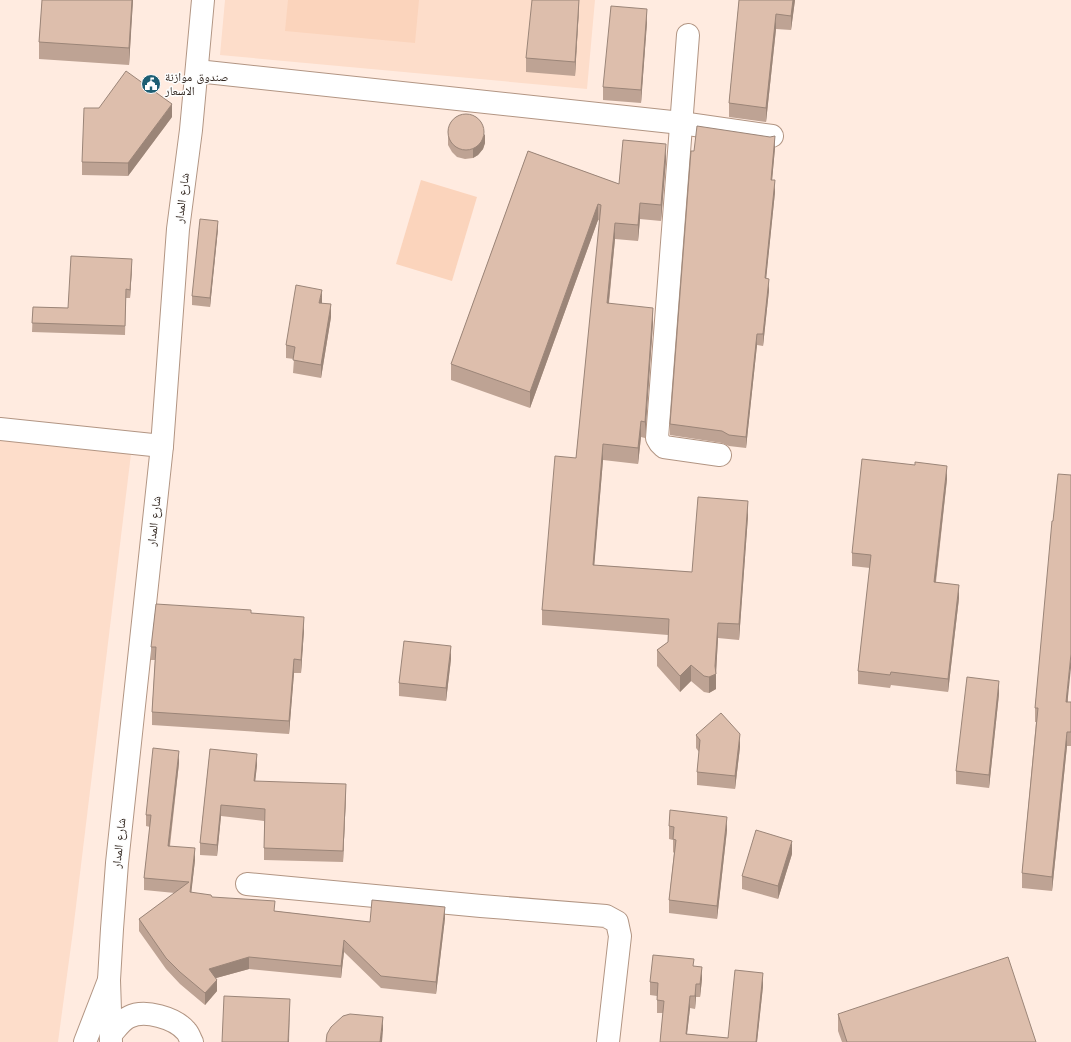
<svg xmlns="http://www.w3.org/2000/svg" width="1071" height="1042" font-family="'Work Sans','Noto Naskh Arabic',sans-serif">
	<rect width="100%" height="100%" fill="#ffebe0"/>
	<g fill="#fdddca">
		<path d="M 225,0 L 595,0 L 587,89 L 220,55 Z"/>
		<path d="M 0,439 L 131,454 L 73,931 L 58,1042 L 0,1042 Z"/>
	</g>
	<g fill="#fbd4bc">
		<path d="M 288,0 L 419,0 L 415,43 L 285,31 Z"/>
		<path d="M 421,180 L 477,197 L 452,281 L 396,264 Z"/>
	</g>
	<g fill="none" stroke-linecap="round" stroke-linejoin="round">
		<g stroke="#b29583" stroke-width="24">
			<g id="minor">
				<path d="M 688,35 L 657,438 L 660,443 L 664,447 L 720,455"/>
				<path d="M 197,71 L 681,123 L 772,136"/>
				<path d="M 0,429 L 162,446"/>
				<path d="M 247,884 L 481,906 L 606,916 L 617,922 L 620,936 L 608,1042"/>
				<path d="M 111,1034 C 116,1029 122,1020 129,1017 C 145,1009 175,1018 186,1031 C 189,1034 190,1039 192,1042"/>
			</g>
		</g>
		<g stroke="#b29583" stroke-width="24">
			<path id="tertiary" d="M 85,1042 L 109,980"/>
		</g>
		<g stroke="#b29583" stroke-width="24">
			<path id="secondary" d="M 111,1042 L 109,980 L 112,929 L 117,863 L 162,446 L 178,229 L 191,130 L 203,0"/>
		</g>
		<use href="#minor" stroke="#fff" stroke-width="22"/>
		<use href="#tertiary" stroke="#fff" stroke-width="22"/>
		<use href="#secondary" stroke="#fff" stroke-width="22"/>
	</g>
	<g fill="#bea394">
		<path d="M 42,0 L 133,0 L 129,65 L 39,59 L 39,42 Z"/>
		<path d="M 579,0 L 579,8 L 575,76 L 526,72 L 526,58 Z"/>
		<path d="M 739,0 L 795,0 L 791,30 L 776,29 L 766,122 L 729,117 L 729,103 Z"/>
		<path d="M 647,22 L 641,103 L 603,100 L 603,87 Z"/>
		<path d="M 172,117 L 128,176 L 82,175 L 82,162 Z"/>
		<path d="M 448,128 L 485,143 L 483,149 L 478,155 L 473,158 L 465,159 L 457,157 L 452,152 L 448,145 Z"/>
		<path d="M 770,137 L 775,148 L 772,180 L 775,192 L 766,278 L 769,290 L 763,346 L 757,345 L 746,448 L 729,446 L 722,443 L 670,435 L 670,424 L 694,151 Z"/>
		<path d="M 528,151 L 619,184 L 666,160 L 661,221 L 640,219 L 638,241 L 615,239 L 609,303 L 653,323 L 645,438 L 641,437 L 638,464 L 603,460 L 594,565 L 692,572 L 748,516 L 739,640 L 718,638 L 716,672 L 716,689 L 709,693 L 704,692 L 691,681 L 680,692 L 657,666 L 657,650 L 668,642 L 668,635 L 542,625 L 542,610 L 576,458 L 600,221 L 598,220 L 530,408 L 451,380 L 451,364 Z"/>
		<path d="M 218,229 L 210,307 L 192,305 L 192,296 Z"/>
		<path d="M 132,268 L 130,298 L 126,298 L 125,335 L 32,332 L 33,307 L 68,308 Z"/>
		<path d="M 322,303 L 331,317 L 321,378 L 293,373 L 294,359 L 286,358 L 286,345 Z"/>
		<path d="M 915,465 L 947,479 L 936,582 L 959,598 L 948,692 L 891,685 L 890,688 L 858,684 L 858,671 L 870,568 L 852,566 L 852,553 Z"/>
		<path d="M 1053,521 L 1068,702 L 1071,702 L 1071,746 L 1067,746 L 1052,891 L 1022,888 L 1022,873 L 1036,722 L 1035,722 L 1035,708 Z"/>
		<path d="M 251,613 L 304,630 L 301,673 L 294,673 L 289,734 L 152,725 L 152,712 L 155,660 L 151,660 L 151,647 Z"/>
		<path d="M 451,659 L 446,701 L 399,696 L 399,683 Z"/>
		<path d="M 999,694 L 989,788 L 956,784 L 956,771 Z"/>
		<path d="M 696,735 L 740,747 L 735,789 L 697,785 L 697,772 L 699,752 L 696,748 Z"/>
		<path d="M 210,749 L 257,765 L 255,781 L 346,795 L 343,862 L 264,860 L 264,821 L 221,816 L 217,856 L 200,855 L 200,843 Z"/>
		<path d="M 179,763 L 170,846 L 195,860 L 191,893 L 275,911 L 370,922 L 445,918 L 436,994 L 381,988 L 344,952 L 341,978 L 249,969 L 216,978 L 217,991 L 205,1005 L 180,984 L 166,969 L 139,931 L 139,919 L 175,893 L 144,890 L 144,878 L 150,827 L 146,826 L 146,815 Z"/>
		<path d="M 669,826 L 727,830 L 717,919 L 669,913 L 669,900 L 674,853 L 673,852 L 673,840 L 669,839 Z"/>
		<path d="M 792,854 L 778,899 L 742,889 L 742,876 Z"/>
		<path d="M 694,966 L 702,979 L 700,997 L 696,997 L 695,1009 L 690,1008 L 687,1034 L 728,1038 L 763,986 L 757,1042 L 660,1042 L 663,1013 L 657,1013 L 657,996 L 650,995 L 650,982 Z"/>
		<path d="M 838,1014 L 1036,1042 L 842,1042 L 838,1031 Z"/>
	</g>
	<g fill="#9b8578">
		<path d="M 132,0 L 133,0 L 129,65 L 129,48 Z"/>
		<path d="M 579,0 L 579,8 L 575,76 L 575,62 Z"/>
		<path d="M 793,0 L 795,0 L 791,30 L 791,16 Z"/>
		<path d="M 647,9 L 647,22 L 641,103 L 641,90 Z"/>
		<path d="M 776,14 L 776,29 L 766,122 L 766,108 Z"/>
		<path d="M 172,104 L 172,117 L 128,176 L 128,163 Z"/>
		<path d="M 485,134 L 485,143 L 483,149 L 478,155 L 473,158 L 473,149 Z"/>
		<path d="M 775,136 L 775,148 L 771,192 L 771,180 Z"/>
		<path d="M 666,144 L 666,160 L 661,221 L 661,205 Z"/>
		<path d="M 775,180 L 775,192 L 765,290 L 765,278 Z"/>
		<path d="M 640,203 L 640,219 L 638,241 L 638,225 Z"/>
		<path d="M 598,204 L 598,220 L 530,408 L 530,392 Z"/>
		<path d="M 218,221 L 218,229 L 210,307 L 210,298 Z"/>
		<path d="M 615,223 L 615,239 L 607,319 L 607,303 Z"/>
		<path d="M 132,259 L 132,268 L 130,298 L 130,290 Z"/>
		<path d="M 769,279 L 769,290 L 763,346 L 763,334 Z"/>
		<path d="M 322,290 L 322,303 L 319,303 Z"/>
		<path d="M 331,304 L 331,317 L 321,378 L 321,365 Z"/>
		<path d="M 653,308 L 653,323 L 645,438 L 645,422 Z"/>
		<path d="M 757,334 L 757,345 L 746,448 L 746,437 Z"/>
		<path d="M 641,421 L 641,437 L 638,464 L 638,448 Z"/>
		<path d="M 603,444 L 603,460 L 593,581 L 593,565 Z"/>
		<path d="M 947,466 L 947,479 L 934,595 L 934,582 Z"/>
		<path d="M 748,501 L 748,516 L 739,640 L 739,624 Z"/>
		<path d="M 959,585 L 959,598 L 948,692 L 948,679 Z"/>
		<path d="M 304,617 L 304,630 L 301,673 L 301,660 Z"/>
		<path d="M 718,623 L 718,638 L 716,674 L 716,689 L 709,693 L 709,677 L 715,666 Z"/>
		<path d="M 451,646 L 451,659 L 446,701 L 446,688 Z"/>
		<path d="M 1071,654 L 1071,668 L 1066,716 L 1066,702 Z"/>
		<path d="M 294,659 L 294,673 L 289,734 L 289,721 Z"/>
		<path d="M 691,665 L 691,681 L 680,692 L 680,676 Z"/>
		<path d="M 999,681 L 999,694 L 989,788 L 989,775 Z"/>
		<path d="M 1067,732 L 1067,746 L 1052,891 L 1052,877 Z"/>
		<path d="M 740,734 L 740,747 L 735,789 L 735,776 Z"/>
		<path d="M 179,751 L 179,763 L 168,857 L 168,846 Z"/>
		<path d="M 257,754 L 257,765 L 254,792 L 254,781 Z"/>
		<path d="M 346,784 L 346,795 L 343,862 L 343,851 Z"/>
		<path d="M 221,805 L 221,816 L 217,856 L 217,845 Z"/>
		<path d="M 727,817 L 727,830 L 717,919 L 717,906 Z"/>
		<path d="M 792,841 L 792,854 L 778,899 L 778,886 Z"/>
		<path d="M 195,848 L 195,860 L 190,904 L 190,892 Z"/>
		<path d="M 445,907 L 445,918 L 436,994 L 436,982 Z"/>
		<path d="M 344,940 L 344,952 L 341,978 L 341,966 Z"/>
		<path d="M 249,957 L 249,969 L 209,980 L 209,969 Z"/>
		<path d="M 702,967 L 702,979 L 700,997 L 700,984 Z"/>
		<path d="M 763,973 L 763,986 L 757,1042 L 756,1042 Z"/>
		<path d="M 217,980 L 217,991 L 205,1005 L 205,993 Z"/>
		<path d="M 696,984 L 696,997 L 695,1009 L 695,996 Z"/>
		<path d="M 690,996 L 690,1008 L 686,1042 L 686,1034 Z"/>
		<path d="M 290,999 L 289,1042 L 288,1042 Z"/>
		<path d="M 383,1017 L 383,1030 L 382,1042 L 380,1042 Z"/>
	</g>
	<g fill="#ddbeac" stroke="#9b8578">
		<path d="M 42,0 L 132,0 L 129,48 L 39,42 Z"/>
		<path d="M 532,0 L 579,0 L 575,62 L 526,58 Z"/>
		<path d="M 739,0 L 793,0 L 791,16 L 776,14 L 766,108 L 729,103 Z"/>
		<path d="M 611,6 L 647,9 L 641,90 L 603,87 Z"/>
		<path d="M 126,71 L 172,104 L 128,163 L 82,162 L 84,108 L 99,108 Z"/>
		<circle cx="466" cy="132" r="18"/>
		<path d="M 697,126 L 770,137 L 775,136 L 771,180 L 775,180 L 765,278 L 769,279 L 763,334 L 757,334 L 746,437 L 729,435 L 722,431 L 670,424 L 691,151 L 694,151 Z"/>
		<path d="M 623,140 L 666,144 L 661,205 L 640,203 L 638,225 L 615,223 L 607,303 L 653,308 L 645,422 L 641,421 L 638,448 L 603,444 L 593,565 L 692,572 L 698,497 L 748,501 L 739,624 L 718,623 L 715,666 L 716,674 L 709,677 L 704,676 L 691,665 L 680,676 L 657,650 L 668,642 L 669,619 L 542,610 L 555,456 L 576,458 L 601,205 L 598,204 L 530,392 L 451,364 L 528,151 L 619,184 Z"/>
		<path d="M 200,219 L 218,221 L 210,298 L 192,296 Z"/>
		<path d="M 71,256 L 132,259 L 130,290 L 126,289 L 125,326 L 32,323 L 33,307 L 68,308 Z"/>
		<path d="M 296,285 L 322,290 L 319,303 L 331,304 L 321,365 L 293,360 L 295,347 L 286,345 Z"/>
		<path d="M 862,459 L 915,465 L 915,462 L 947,466 L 934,582 L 959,585 L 948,679 L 891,672 L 890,675 L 858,671 L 871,555 L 852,553 Z"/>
		<path d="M 1058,474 L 1071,475 L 1071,654 L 1066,702 L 1071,702 L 1071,732 L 1067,732 L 1052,877 L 1022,873 L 1038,708 L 1035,708 L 1052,521 L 1053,521 Z"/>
		<path d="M 156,604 L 251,610 L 251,613 L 304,617 L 301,660 L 294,659 L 289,721 L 152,712 L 156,647 L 151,647 Z"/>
		<path d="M 404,641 L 451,646 L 446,688 L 399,683 Z"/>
		<path d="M 967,677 L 999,681 L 989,775 L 956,771 Z"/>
		<path d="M 721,713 L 740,734 L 735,776 L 697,772 L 700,740 L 696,735 Z"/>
		<path d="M 153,748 L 179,751 L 168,846 L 195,848 L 190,892 L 211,895 L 212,897 L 275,901 L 274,911 L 370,922 L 372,900 L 445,907 L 436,982 L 381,976 L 344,940 L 341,966 L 249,957 L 209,969 L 217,980 L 205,993 L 180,972 L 166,958 L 139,919 L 189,882 L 144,878 L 151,815 L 146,815 Z"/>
		<path d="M 210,749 L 257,754 L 254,781 L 346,784 L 343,851 L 264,848 L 265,809 L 221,805 L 217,845 L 200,843 Z"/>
		<path d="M 670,810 L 727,817 L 717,906 L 669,900 L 676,840 L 673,839 L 674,827 L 669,826 Z"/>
		<path d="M 756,830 L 792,841 L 778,886 L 742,876 Z"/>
		<path d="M 653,955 L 694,959 L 693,966 L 702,967 L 700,984 L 696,984 L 695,996 L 690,996 L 686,1034 L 728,1038 L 735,970 L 763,973 L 756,1042 L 660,1042 L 664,1001 L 657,1000 L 658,983 L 650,982 Z"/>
		<path d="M 1008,957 L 1036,1042 L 847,1042 L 838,1014 Z"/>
		<path d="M 224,996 L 290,999 L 288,1042 L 222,1042 Z"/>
		<path d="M 350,1014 L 383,1017 L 380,1042 L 326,1042 L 327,1034 L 331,1027 L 343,1016 Z"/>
	</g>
	<defs>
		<g id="civic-disc" transform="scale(1)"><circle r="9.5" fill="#1d5e73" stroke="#fdfdfd"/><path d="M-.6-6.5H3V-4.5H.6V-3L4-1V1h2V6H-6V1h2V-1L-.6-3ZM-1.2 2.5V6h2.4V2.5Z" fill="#fff"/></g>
	</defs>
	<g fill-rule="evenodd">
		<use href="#civic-disc" x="151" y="84"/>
	</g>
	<g text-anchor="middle" stroke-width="3" stroke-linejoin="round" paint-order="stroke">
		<g font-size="12" fill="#31261f" stroke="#fdfdfd" text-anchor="start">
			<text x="165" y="81">صندوق موازنة<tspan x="165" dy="14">الاسعار</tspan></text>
		</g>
		<g font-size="12" fill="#31261f" stroke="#fdfdfd">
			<text transform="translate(182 198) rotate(-83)" y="4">شارع المدار</text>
			<text transform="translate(154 521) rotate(-84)" y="4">شارع المدار</text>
			<text transform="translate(119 843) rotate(-84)" y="4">شارع المدار</text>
		</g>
	</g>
</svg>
